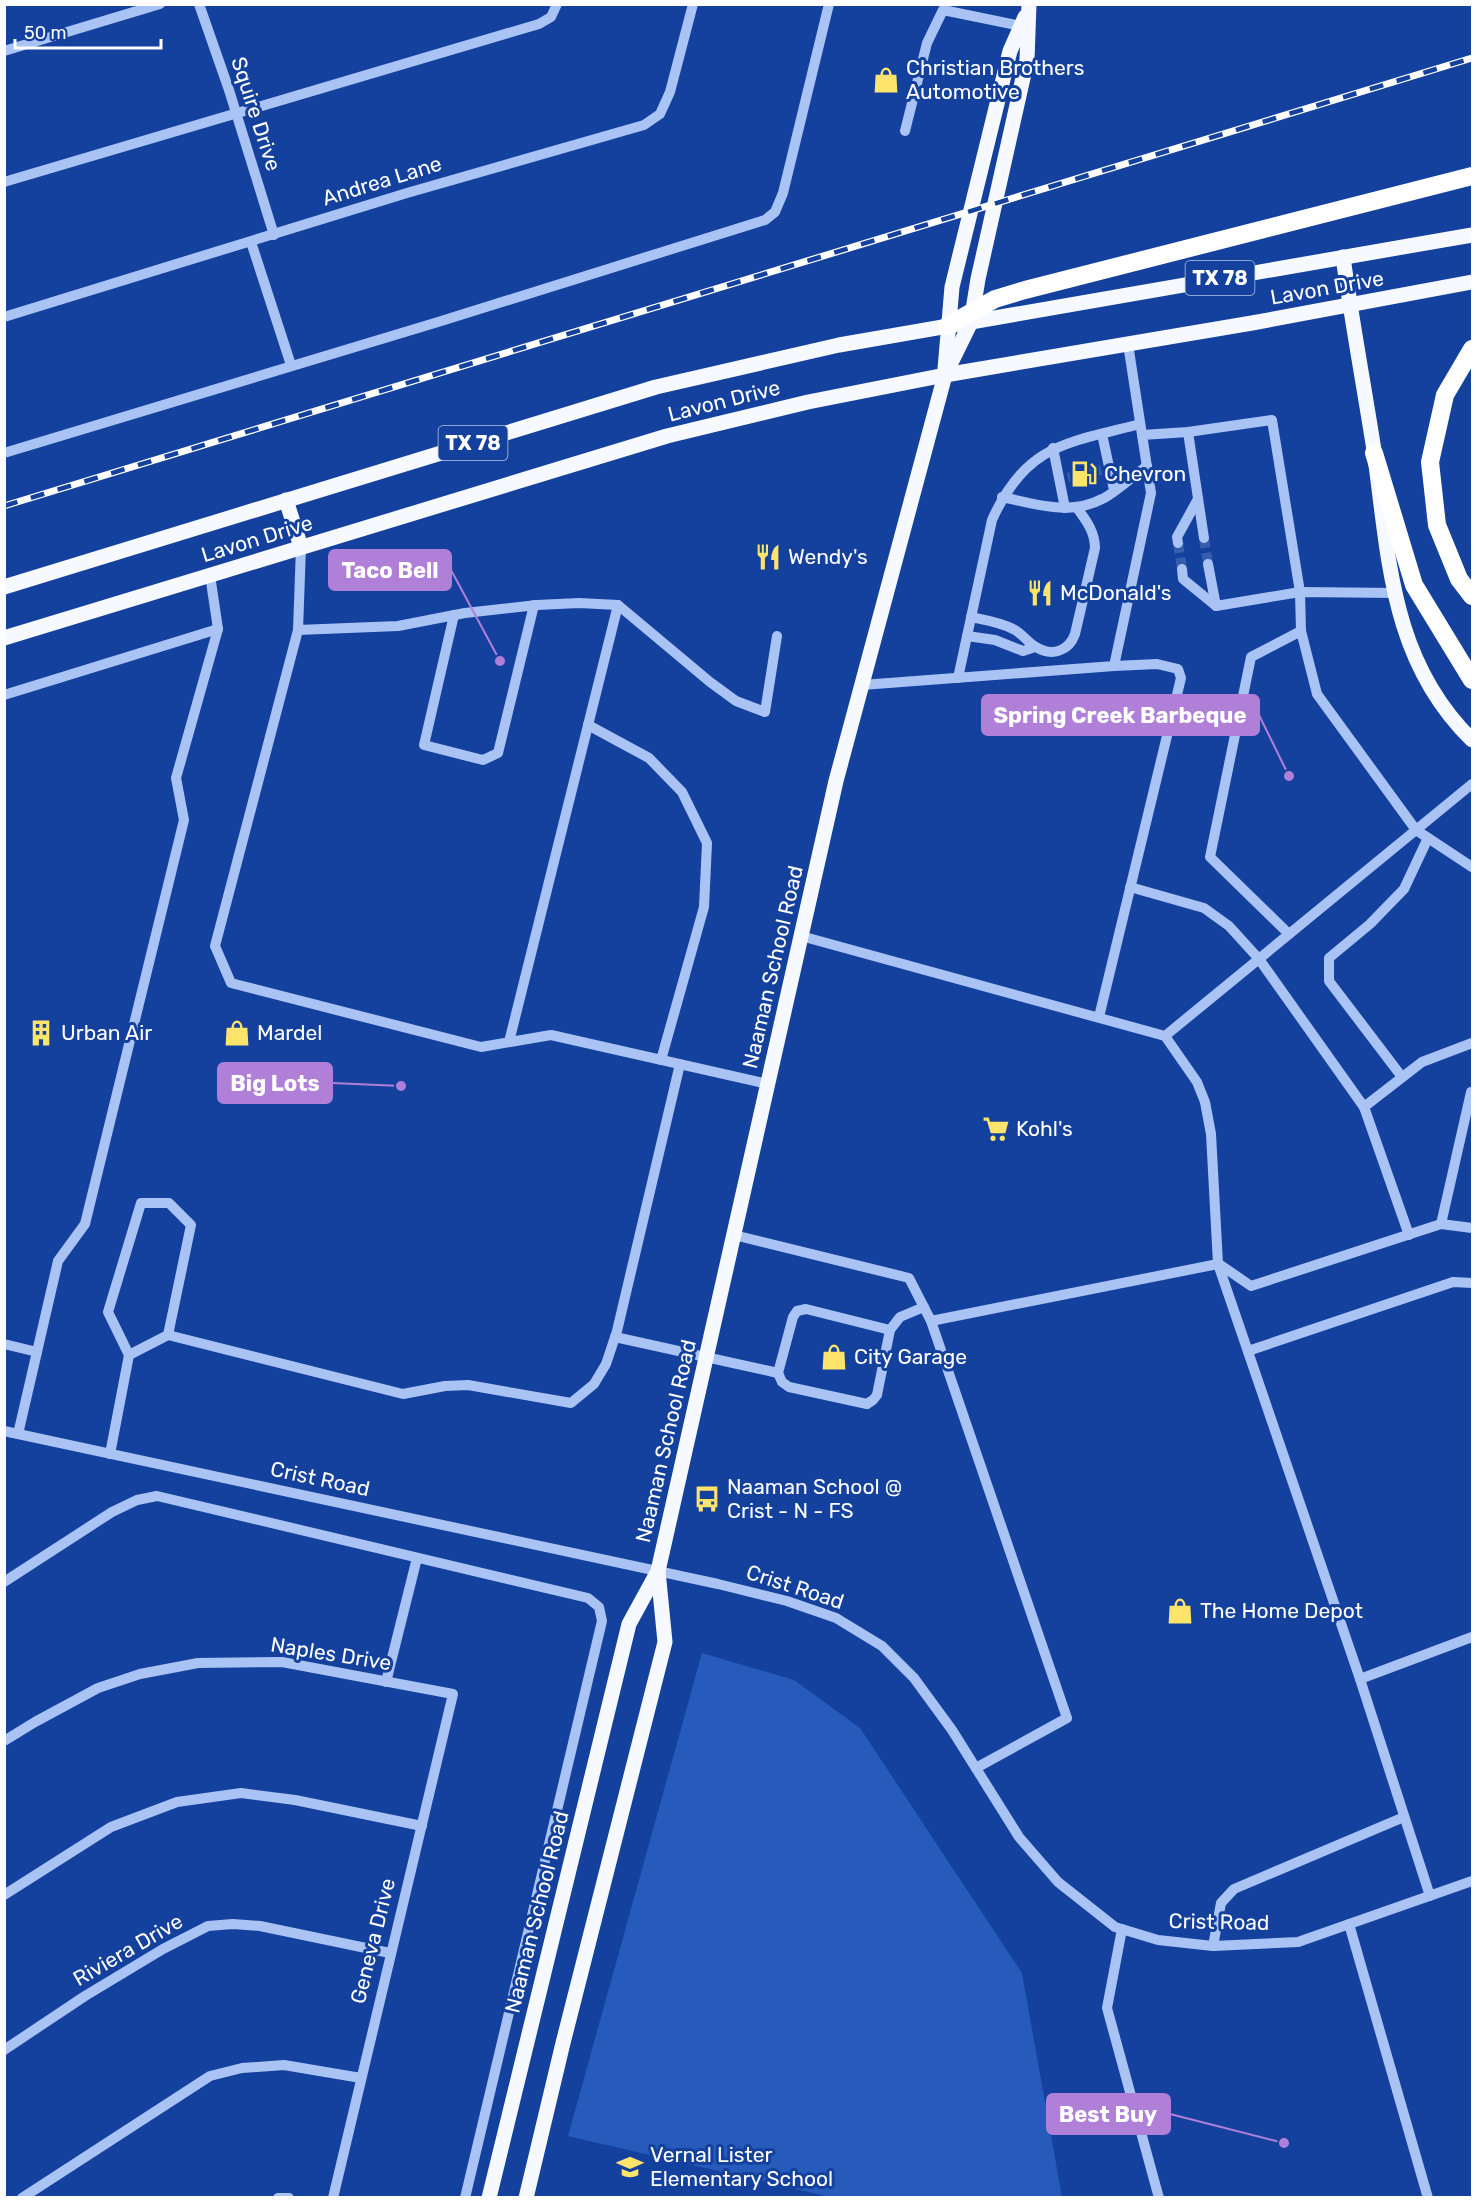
<svg xmlns="http://www.w3.org/2000/svg" width="1477" height="2202" font-family="Rubik,sans-serif">
	<rect width="100%" height="100%" fill="#14419d"/>
	<path fill="#265abb" d="M 702,1653 L 794,1680 L 860,1728 L 1022,1973 L 1062,2197 L 830,2197 L 568,2136 Z"/>
	<g fill="none" stroke-linecap="round" stroke-linejoin="round">
		<g stroke="#375eac" stroke-width="10" stroke-dasharray="10 5" stroke-linecap="butt">
			<path d="M 1068,478 L 1101,470"/>
			<path d="M 1204,538 L 1208,564"/>
			<path d="M 1178,543 L 1182,569"/>
		</g>
		<g stroke="#a9c3f4" stroke-width="10">
			<path d="M 199,4 L 229,90 L 274,235"/>
			<path d="M 4,51 L 160,4"/>
			<path d="M 905,131 L 927,43 L 943,10 L 1021,26"/>
			<path d="M 4,182 L 539,24 L 551,17 L 557,4"/>
			<path d="M 251,242 L 291,365"/>
			<path d="M 4,317 L 407,193 L 644,125 L 660,114 L 670,92 L 693,4"/>
			<path d="M 1188,432 L 1204,538"/>
			<path d="M 1102,434 L 1114,490"/>
			<path d="M 1142,435 L 1188,432 L 1272,420 L 1300,592 L 1216,606 L 1183,579 L 1182,569"/>
			<path d="M 1053,448 L 1065,508"/>
			<path d="M 4,453 L 438,322 L 765,220 L 775,212 L 783,193 L 829,4"/>
			<path d="M 1002,497 C 1035,504 1070,516 1102,499 C 1115,493 1134,475 1147,466"/>
			<path d="M 1178,543 L 1177,537 L 1198,499"/>
			<path d="M 301,547 L 298,630 L 398,626 L 465,613 L 537,605 L 579,603 L 618,605 L 710,682 L 736,701 L 765,712 L 777,636"/>
			<path d="M 1208,564 L 1216,606"/>
			<path d="M 1396,593 L 1300,592 L 1301,631 L 1317,694 L 1416,830 L 1472,867"/>
			<path d="M 454,615 L 424,745 L 483,760 L 498,753 L 534,605"/>
			<path d="M 971,617 C 985,620 1000,622 1013,629 C 1022,633 1027,642 1036,647 C 1052,657 1069,651 1075,634 L 1095,548 C 1095,532 1086,520 1077,508"/>
			<path d="M 298,630 L 215,946 L 231,983 L 481,1047 L 551,1035 L 768,1084"/>
			<path d="M 967,636 L 995,640 L 1023,651 L 1035,647"/>
			<path d="M 958,678 L 992,520 C 1026,444 1067,443 1140,424"/>
			<path d="M 862,685 L 1114,666 L 1151,493 L 1128,344"/>
			<path d="M 4,695 L 218,629"/>
			<path d="M 588,725 L 649,758 L 682,792 L 707,843 L 704,907 L 661,1060"/>
			<path d="M 1130,887 L 1204,908 L 1229,926 L 1259,959 L 1364,1107"/>
			<path d="M 1289,934 L 1210,857 L 1251,657 L 1301,631"/>
			<path d="M 801,936 L 1165,1036 L 1472,784"/>
			<path d="M 1099,1017 L 1181,678 L 1178,669 L 1157,664 L 1114,666"/>
			<path d="M 509,1042 L 618,605"/>
			<path d="M 1402,1077 L 1329,981 L 1329,958 L 1370,924 L 1404,889 L 1428,838"/>
			<path d="M 1441,1224 L 1471,1092 L 1472,1092"/>
			<path d="M 734,1235 L 909,1278 L 931,1321 L 1218,1264 L 1211,1134 L 1205,1102 L 1197,1082 L 1165,1036"/>
			<path d="M 1409,1235 L 1364,1107 L 1422,1062 L 1472,1043"/>
			<path d="M 1218,1264 L 1360,1679 L 1430,1896"/>
			<path d="M 1219,1264 L 1251,1286 L 1441,1224 L 1472,1228"/>
			<path d="M 931,1321 L 1067,1718 L 976,1768"/>
			<path d="M 168,1335 L 403,1394 L 445,1386 L 468,1385 L 571,1403 L 594,1384 L 606,1364 L 617,1331 L 680,1064"/>
			<path d="M 615,1337 L 778,1373 L 793,1317 L 797,1311 L 806,1309 L 890,1330 L 900,1317 L 924,1307"/>
			<path d="M 4,1344 L 37,1352 L 58,1261 L 85,1224 L 184,820 L 176,778 L 218,629 L 210,575"/>
			<path d="M 1248,1351 L 1453,1282 L 1472,1283"/>
			<path d="M 778,1373 L 782,1382 L 789,1387 L 867,1404 L 873,1400 L 877,1395 L 890,1330"/>
			<path d="M 4,1431 L 718,1584 L 787,1601 L 836,1618 L 882,1646 L 914,1678 L 952,1730 L 1019,1837 L 1058,1882 L 1115,1927 L 1158,1940 L 1213,1946 L 1298,1942 L 1472,1881"/>
			<path d="M 18,1434 L 37,1352"/>
			<path d="M 110,1454 L 129,1355 L 108,1312 L 141,1203 L 169,1203 L 191,1225 L 168,1335 L 129,1355"/>
			<path d="M 4,1582 L 112,1512 L 137,1500 L 157,1496 L 588,1598 L 599,1607 L 602,1621 L 465,2198"/>
			<path d="M 1360,1679 L 1472,1637"/>
			<path d="M 386,1682 L 417,1558"/>
			<path d="M 4,1741 L 35,1722 L 98,1688 L 140,1674 L 198,1663 L 282,1662 L 453,1694 L 333,2198"/>
			<path d="M 4,1895 L 111,1827 L 177,1802 L 241,1793 L 295,1800 L 422,1826"/>
			<path d="M 1349,1924 L 1428,2198"/>
			<path d="M 1122,1929 L 1107,2008 L 1159,2198"/>
			<path d="M 1213,1946 L 1221,1903 L 1234,1889 L 1404,1817"/>
			<path d="M 4,2050 L 85,1996 L 163,1949 L 208,1926 L 233,1924 L 260,1926 L 390,1953"/>
			<path d="M 22,2198 L 210,2076 L 242,2068 L 284,2065 L 361,2078"/>
			<path d="M 278,2198 L 289,2198"/>
		</g>
		<g stroke="#f6f9ff" stroke-width="15">
			<path d="M 1343,257 C 1352,322 1364,386 1374,450 C 1389,557 1390,660 1472,740"/>
			<path d="M 945,369 L 952,287 L 1010,51 L 1025,17"/>
			<path d="M 286,500 L 301,547"/>
			<path d="M 4,587 L 656,387 L 839,345 L 1472,235"/>
			<path d="M 4,638 L 667,436 L 808,402 L 945,375 L 1252,323 L 1472,282"/>
			<path d="M 489,2198 L 629,1624 L 658,1571 L 836,781 L 945,375 L 971,322 L 978,279 L 1027,60 L 1029,4"/>
			<path d="M 526,2198 L 563,2043 L 665,1642 L 658,1571"/>
		</g>
		<g stroke="#fff" stroke-width="18">
			<path d="M 947,326 L 995,299 L 1025,290 L 1472,176"/>
			<path d="M 1472,349 L 1445,395 L 1430,462 L 1437,525 L 1459,579 L 1472,596"/>
			<path d="M 1374,453 L 1414,585 L 1472,680"/>
		</g>
		<g stroke="#fff" stroke-width="7">
			<path id="rail" d="M 4,506 L 1472,58"/>
		</g>
		<use href="#rail" stroke="#14419d" stroke-width="4.5" stroke-dasharray="14" stroke-linecap="butt"/>
	</g>
	<defs>
		<g id="shop-bare" transform="scale(2.07)"><path d="M-5-2.5h2.3a2.7 3.5 0 0 1 5.4 0H5L5.5 6h-11ZM-1.5-2.5h3a1.5 2.3 0 0 0-3 0Z" fill="#ffe46c" stroke="#14419d" stroke-width="2.5" paint-order="stroke"/></g>
		<g id="fuel-bare" transform="scale(2.07)"><path d="M-5.5-6h7V0h2V4h1.3V-2.5L3-4.5l.8-.8L6-3V5H2.5V1h-1V6h-7ZM-4.2-4.7v3.2H.2V-4.7Z" fill="#ffe46c" stroke="#14419d" stroke-width="2.5" paint-order="stroke"/></g>
		<g id="restaurant-bare" transform="scale(2.07)"><path d="M-5-6h1v4h1v-4h1v4h1v-4h1v5L-1.5 .5V6h-2V.5L-5-1ZM5-6V6H3V1.5H1.5Q1.5-4 5-6Z" fill="#ffe46c" stroke="#14419d" stroke-width="2.5" paint-order="stroke"/></g>
		<g id="building-bare" transform="scale(2.07)"><path d="M-4-6H4V6H1V3H-1V6H-4ZM-2.5-4.3h1.7v1.8h-1.7ZM.8-4.3h1.7v1.8H.8ZM-2.5-1h1.7V.8h-1.7ZM.8-1h1.7V.8H.8Z" fill="#ffe46c" stroke="#14419d" stroke-width="2.5" paint-order="stroke"/></g>
		<g id="supermarket-bare" transform="scale(2.07)"><path d="M-6-5.5h2.5l.6 2H6L4.5 2H-2.5L-4.4-4H-6ZM-1.5 3.2a1.3 1.3 0 1 0 .1 0ZM3 3.2a1.3 1.3 0 1 0 .1 0Z" fill="#ffe46c" stroke="#14419d" stroke-width="2.5" paint-order="stroke"/></g>
		<g id="bus-bare" transform="scale(2.07)"><path d="M-5-6H5V4H4V6H2V4H-2V6H-4V4H-5ZM-3.5-4V0h7V-4ZM-3.5 1.2v1.5H-2V1.2ZM2 1.2v1.5H3.5V1.2Z" fill="#ffe46c" stroke="#14419d" stroke-width="2.5" paint-order="stroke"/></g>
		<g id="school-bare" transform="scale(2.07)"><path d="M0-5L7-2L0 1L-7-2ZM-4 1L0 2.5L4 1V4Q0 6-4 4Z" fill="#ffe46c" stroke="#14419d" stroke-width="2.5" paint-order="stroke"/></g>
	</defs>
	<g fill-rule="evenodd">
		<use href="#shop-bare" x="886" y="80"/>
		<use href="#fuel-bare" x="1084" y="474"/>
		<use href="#restaurant-bare" x="768" y="557"/>
		<use href="#restaurant-bare" x="1040" y="593"/>
		<use href="#building-bare" x="41" y="1033"/>
		<use href="#shop-bare" x="237" y="1033"/>
		<use href="#supermarket-bare" x="996" y="1129"/>
		<use href="#shop-bare" x="834" y="1357"/>
		<use href="#bus-bare" x="707" y="1499"/>
		<use href="#shop-bare" x="1180" y="1611"/>
		<use href="#school-bare" x="630" y="2167"/>
	</g>
	<g text-anchor="middle" stroke-width="6" stroke-linejoin="round" paint-order="stroke">
		<g fill="#14419d" stroke="#b8c6e2" stroke-width="1.5">
			<rect x="1185.5" y="261" width="69" height="34" rx="4.5"/>
			<rect x="438.5" y="426" width="69" height="34" rx="4.5"/>
		</g>
		<g font-size="20" font-weight="bold" fill="#fff">
			<text x="1220" y="285">TX 78</text>
			<text x="473" y="450">TX 78</text>
		</g>
		<g font-size="21" fill="#fff" stroke="#14419d" text-anchor="start">
			<text x="906" y="75">Christian Brothers<tspan x="906" dy="24">Automotive</tspan></text>
			<text x="1104" y="481">Chevron</text>
			<text x="788" y="564">Wendy's</text>
			<text x="1060" y="600">McDonald's</text>
			<text x="61" y="1040">Urban Air</text>
			<text x="257" y="1040">Mardel</text>
			<text x="1016" y="1136">Kohl's</text>
			<text x="854" y="1364">City Garage</text>
			<text x="727" y="1494">Naaman School @<tspan x="727" dy="24">Crist - N - FS</tspan></text>
			<text x="1200" y="1618">The Home Depot</text>
			<text x="650" y="2162">Vernal Lister<tspan x="650" dy="24">Elementary School</tspan></text>
		</g>
		<g font-size="21" fill="#fff" stroke="#14419d">
			<text transform="translate(256 114) rotate(72)" y="7">Squire Drive</text>
			<text transform="translate(382 181) rotate(-17)" y="7">Andrea Lane</text>
			<text transform="translate(1327 288) rotate(-10)" y="7">Lavon Drive</text>
			<text transform="translate(724 401) rotate(-14)" y="7">Lavon Drive</text>
			<text transform="translate(257 539) rotate(-17)" y="7">Lavon Drive</text>
			<text transform="translate(773 967) rotate(-77)" y="7">Naaman School Road</text>
			<text transform="translate(666 1441) rotate(-77)" y="7">Naaman School Road</text>
			<text transform="translate(320 1479) rotate(12)" y="7">Crist Road</text>
			<text transform="translate(795 1587) rotate(18)" y="7">Crist Road</text>
			<text transform="translate(331 1654) rotate(9)" y="7">Naples Drive</text>
			<text transform="translate(537 1912) rotate(-76)" y="7">Naaman School Road</text>
			<text transform="translate(1219 1922) rotate(1)" y="7">Crist Road</text>
			<text transform="translate(373 1941) rotate(-76)" y="7">Geneva Drive</text>
			<text transform="translate(128 1950) rotate(-30)" y="7">Riviera Drive</text>
		</g>
	</g>
	<path fill="none" stroke="#b080d9" stroke-width="2" d="M500 661L451 570M1289 776L1259 715M401 1086L332 1083M1284 2143L1170 2114"/>
	<g fill="#b080d9" stroke="#14419d" stroke-width="2">
		<circle cx="500" cy="661" r="6"/>
		<circle cx="1289" cy="776" r="6"/>
		<circle cx="401" cy="1086" r="6"/>
		<circle cx="1284" cy="2143" r="6"/>
	</g>
	<g fill="#b080d9" stroke="#b080d9" stroke-width="2">
		<rect x="329" y="550" width="122" height="40" rx="6"/>
		<rect x="982" y="695" width="277" height="40" rx="6"/>
		<rect x="218" y="1063" width="114" height="40" rx="6"/>
		<rect x="1047" y="2094" width="123" height="40" rx="6"/>
	</g>
	<g font-size="22" text-anchor="middle" font-weight="bold" fill="#fff">
		<text x="390" y="578">Taco Bell</text>
		<text x="1120" y="723">Spring Creek Barbeque</text>
		<text x="275" y="1091">Big Lots</text>
		<text x="1108" y="2122">Best Buy</text>
	</g>
	<rect width="1477" height="2202" fill="none" stroke="#ffffff" stroke-width="12"/>
	<path d="M15 39v9h146v-9" fill="none" stroke="#ffffff" stroke-width="3"/>
	<text x="24" y="39" font-size="18" fill="#ffffff" stroke="#14419d" stroke-width="4.5" paint-order="stroke">50 m</text>
</svg>
